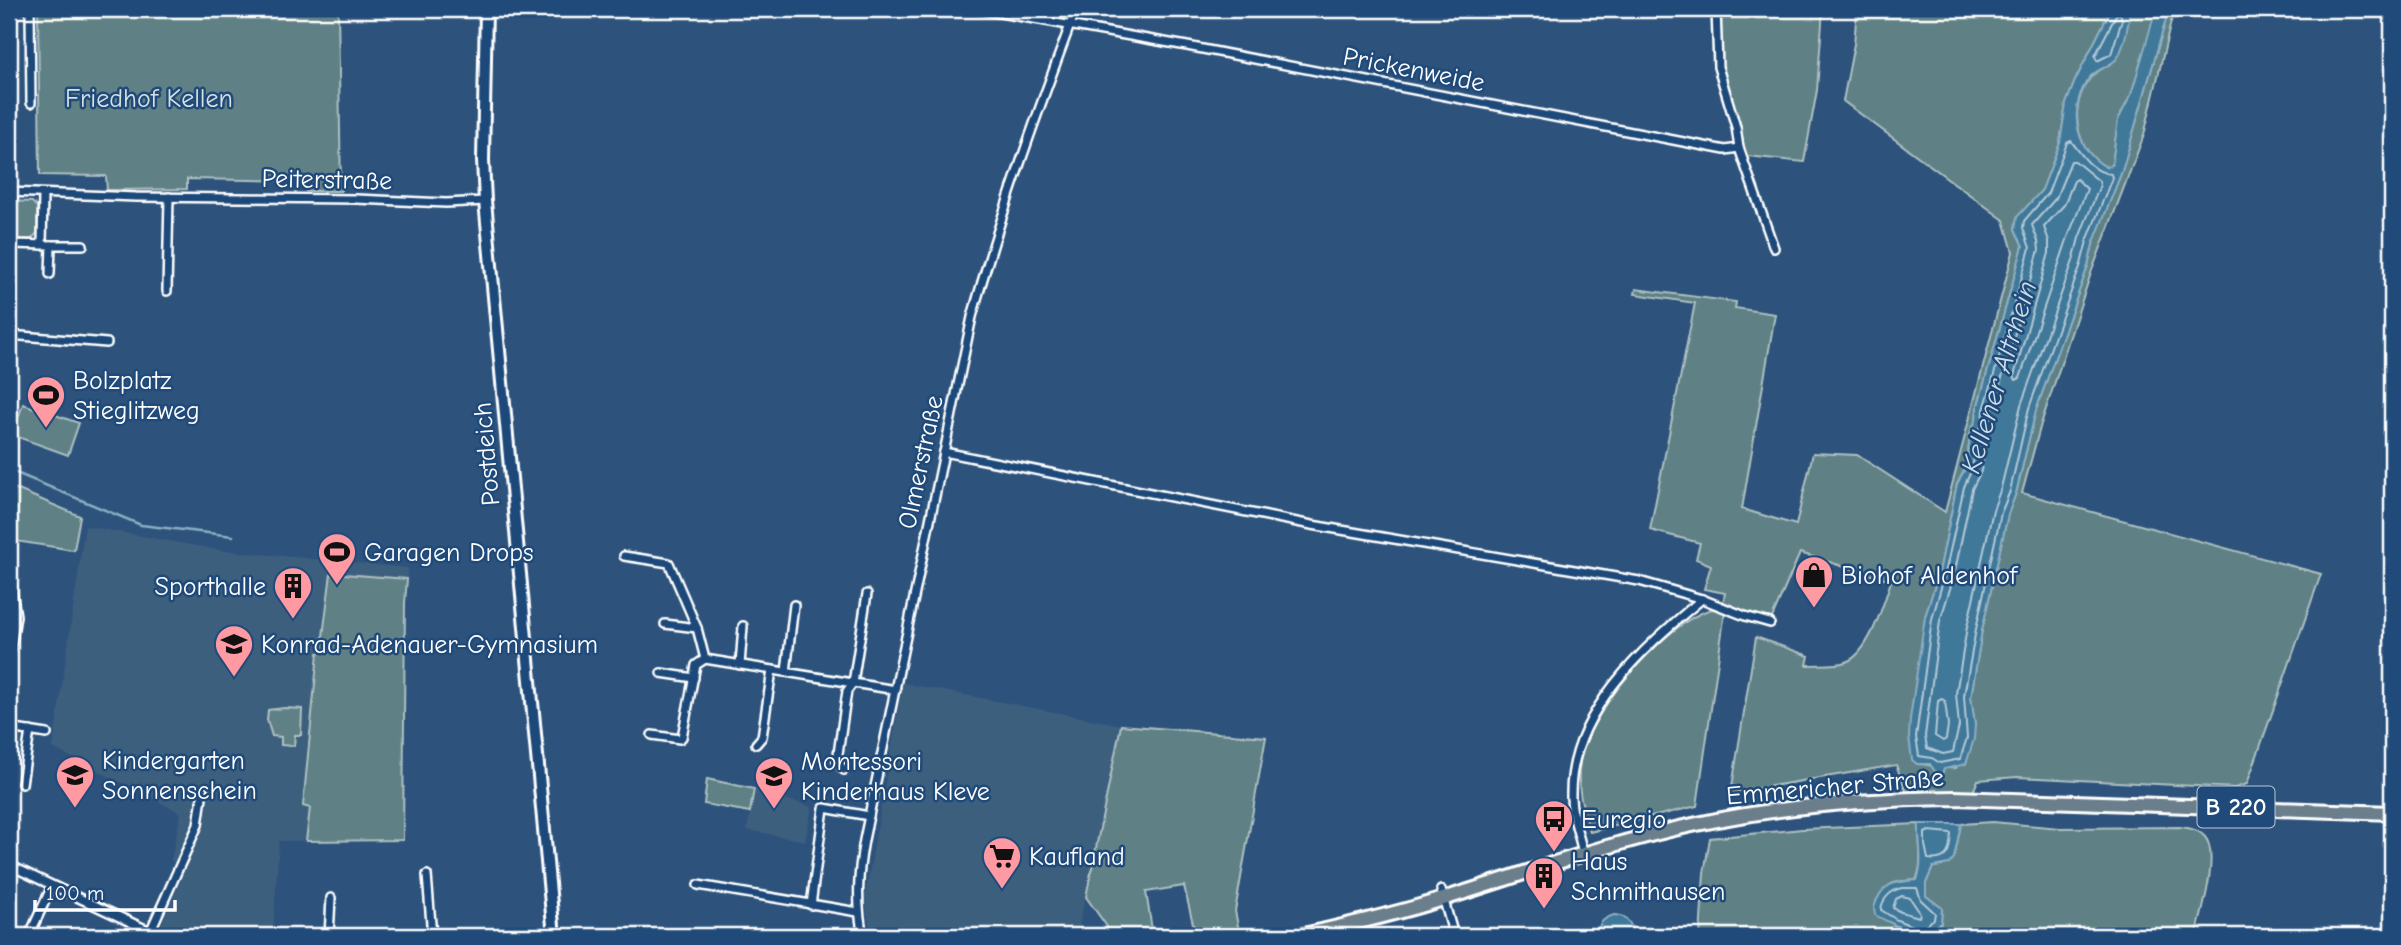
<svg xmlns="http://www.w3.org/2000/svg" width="2401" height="945" font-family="'Comic Neue',sans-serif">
	<rect width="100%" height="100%" fill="#2d537c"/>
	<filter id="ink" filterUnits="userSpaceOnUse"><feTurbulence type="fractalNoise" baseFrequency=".0143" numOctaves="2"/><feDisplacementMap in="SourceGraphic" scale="14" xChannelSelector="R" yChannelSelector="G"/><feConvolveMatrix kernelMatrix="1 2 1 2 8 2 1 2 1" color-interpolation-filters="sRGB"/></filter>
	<g filter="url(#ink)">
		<g fill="#3e5e7e">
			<path d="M 85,526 L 219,550 L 408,568 L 405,603 L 403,840 L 279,841 L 273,936 L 199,936 L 161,925 L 186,868 L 171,861 L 181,813 L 53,748 Z"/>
			<path d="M 903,683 L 1121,725 L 1077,936 L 871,936 L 865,897 Z"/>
			<path d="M 707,779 L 754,789 L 812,807 L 805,841 L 747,830 L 750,812 L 704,804 Z"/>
		</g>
		<g fill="#5e8185" stroke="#aec0c2" stroke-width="2">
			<path d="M 38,9 L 338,9 L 341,191 L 306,191 L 305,181 L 187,179 L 187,189 L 107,190 L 106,176 L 40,175 Z"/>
			<path d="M 1719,9 L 1823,9 L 1817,90 L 1804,162 L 1747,156 L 1720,63 Z"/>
			<path d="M 1857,9 L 2111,9 L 2075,81 L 2066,104 L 2060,143 L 2042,190 L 2017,218 L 2015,229 L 2023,246 L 1977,409 L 1976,420 L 1971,430 L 1966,467 L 1957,484 L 1939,573 L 1925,617 L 1917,764 C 1932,764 1941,770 1956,768 L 1975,725 L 1971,697 L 1982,630 L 2008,514 L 2016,493 L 2036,410 L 2088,266 L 2093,244 L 2122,171 L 2169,9 L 2174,9 L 2144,135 L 2091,273 L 2041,424 L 2022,493 L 2321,574 L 2247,784 L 2235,788 L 2017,777 L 1978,780 L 1973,792 L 1907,793 L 1896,765 L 1731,793 L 1756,637 L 1809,656 L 1807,665 C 1819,664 1835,666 1846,662 C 1869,654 1884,603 1891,581 L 1800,553 L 1772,618 L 1749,613 L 1723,602 L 1725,593 L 1704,589 L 1711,565 L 1696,559 L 1700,543 L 1650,530 L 1695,303 L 1635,294 L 1636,289 L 1736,302 L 1735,308 L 1775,314 L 1742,509 L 1796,525 L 1813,453 L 1857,455 L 1945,512 L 2013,252 L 2004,220 L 1843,101 L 1854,44 Z"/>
			<path d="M 2130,9 L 2156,9 L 2156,13 L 2131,95 L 2118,120 L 2112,165 L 2106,167 C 2074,150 2068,104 2091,77 C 2097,70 2108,67 2113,61 C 2121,50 2129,22 2130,9 Z"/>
			<path d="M 9,201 L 32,202 L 37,207 L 37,233 L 32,239 L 9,239 Z"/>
			<path d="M 23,404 L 79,423 L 68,455 L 12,435 Z"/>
			<path d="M 9,486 L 80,516 L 74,550 L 9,540 Z"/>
			<path d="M 331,573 L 407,579 L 405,603 L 403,840 L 306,841 L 310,808 L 303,806 L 318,653 L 321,652 Z"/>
			<path d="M 1712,609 L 1725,612 L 1697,806 L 1590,832 C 1583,809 1576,787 1580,763 C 1586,714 1665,622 1712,609 Z"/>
			<path d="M 285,708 L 302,709 L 301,735 L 295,735 L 294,746 L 281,745 L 281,737 L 272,736 L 267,720 L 268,710 Z"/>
			<path d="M 1121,725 L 1266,737 L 1235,911 L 1240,936 L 1196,936 L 1184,886 L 1146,892 L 1153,936 L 1109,936 L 1108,928 L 1086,897 Z"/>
			<path d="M 707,779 L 754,789 L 750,812 L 704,804 Z"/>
			<path d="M 1993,822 L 2060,828 L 2179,827 C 2189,828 2198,829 2205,837 C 2220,854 2201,915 2196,936 L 1922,936 L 1941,923 L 1942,908 L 1926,896 L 1926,883 L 1933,867 L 1942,866 L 1954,858 L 1961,824 Z"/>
			<path d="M 1919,824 C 1918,843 1924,862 1916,880 C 1893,881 1889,882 1876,901 L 1894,926 L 1911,933 L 1913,936 L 1700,936 L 1704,873 L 1710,838 L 1802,829 Z"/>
		</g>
		<g fill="#40789a" stroke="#8caec2" stroke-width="2">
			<path d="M 2111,9 L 2130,9 C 2129,23 2125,44 2118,57 C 2113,66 2098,68 2091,76 C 2067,104 2074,150 2106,167 L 2112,165 L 2118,120 L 2131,95 L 2156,9 L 2169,9 L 2122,171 L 2093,244 L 2088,266 L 2036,410 L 2016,493 L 2008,514 L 1982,630 L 1971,697 L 1975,725 L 1974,739 L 1966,764 L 1944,769 L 1942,774 L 1936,773 L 1930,764 L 1917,764 L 1912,760 L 1909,737 L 1910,719 L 1925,617 L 1939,573 L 1957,484 L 1966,467 L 1971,430 L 1976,420 L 1977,409 L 2023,246 L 2015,229 L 2017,217 L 2042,190 L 2060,143 L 2066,104 L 2075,81 Z"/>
			<path d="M 1919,824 L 1961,824 L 1954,858 L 1949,864 L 1933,867 L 1926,883 L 1926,896 L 1942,908 L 1941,922 L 1922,936 L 1913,936 C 1904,927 1887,922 1875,915 L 1874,908 C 1881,883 1893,882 1917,880 C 1924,862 1918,843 1919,824 Z"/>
			<path d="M 1614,915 C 1626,915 1632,924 1634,936 L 1598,936 C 1598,923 1602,919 1614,915 Z"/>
		</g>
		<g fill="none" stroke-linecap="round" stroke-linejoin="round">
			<g stroke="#b3c9d7" stroke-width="2">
				<path d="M 2120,13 L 2122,20 L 2111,54 L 2097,61 L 2095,56 L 2116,15 Z"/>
				<path d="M 2071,141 C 2081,153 2092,173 2111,174 L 2112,178 L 2087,241 L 2081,264 L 2029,408 L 2010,491 L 2001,513 L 1976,629 L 1964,696 L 1967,738 L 1960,759 L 1940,763 L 1932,758 L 1919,756 L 1916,737 L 1932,619 L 1945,574 L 1964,487 L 1972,469 L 1978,433 L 1983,422 L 1984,410 L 2030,248 L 2023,228 L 2024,221 L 2048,193 L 2067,143 Z"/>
				<path d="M 2071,161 L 2075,161 L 2099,181 L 2100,185 L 2079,238 L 2073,261 L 2021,405 L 2001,488 L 1993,510 L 1967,627 L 1956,694 L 1959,726 L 1953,752 L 1943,754 L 1927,748 L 1925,736 L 1940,621 L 1954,576 L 1972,489 L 1981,471 L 1986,435 L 1991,424 L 1992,412 L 2039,250 L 2038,241 L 2032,225 L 2056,198 Z"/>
				<path d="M 2077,179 L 2087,189 L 2068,237 L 2020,378 L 2016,380 L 2014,376 L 2049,253 L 2049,241 L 2044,227 L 2064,205 L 2074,181 Z"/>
				<path d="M 1942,699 L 1945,701 L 1948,726 L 1946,739 L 1943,741 L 1935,736 L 1938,701 Z"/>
				<path d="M 1929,831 L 1951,833 C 1950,850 1949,862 1928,859 L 1925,845 L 1925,833 Z"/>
				<path d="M 1902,888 L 1917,888 L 1921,900 L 1935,913 L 1934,919 L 1920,929 L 1897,920 L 1881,910 C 1882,899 1891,890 1902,888 Z"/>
				<path d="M 1902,896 L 1910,898 L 1920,913 L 1919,917 L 1901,912 L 1893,908 L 1896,899 Z"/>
			</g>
			<path stroke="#8caec2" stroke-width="2.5" d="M 9,470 L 141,525 L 233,536"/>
			<g stroke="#fff" stroke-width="12">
				<g id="street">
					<path d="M 30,9 L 31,103"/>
					<path d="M 977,9 L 1187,46 L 1725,150 L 1739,148 L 1774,248"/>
					<path d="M 1716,9 L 1718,67 L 1736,127 L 1739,148"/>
					<path d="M 9,192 L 136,197 L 356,199 L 446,203 L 485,201"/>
					<path d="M 9,244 L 51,245 L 50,274"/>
					<path d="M 42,245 L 43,194"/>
					<path d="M 51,245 L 83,245"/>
					<path d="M 167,291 L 169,197"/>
					<path d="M 9,335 L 107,343"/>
					<path d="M 944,452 L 1312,525 L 1639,581 L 1702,599 L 1745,616 L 1770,623"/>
					<path d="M 624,556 L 669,563 L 697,628 L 705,659 L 896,690"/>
					<path d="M 665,624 L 697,628"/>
					<path d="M 9,659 L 16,616 L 11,584"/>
					<path d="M 740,665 L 743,626"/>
					<path d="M 786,672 L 794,605"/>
					<path d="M 661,673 L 694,678"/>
					<path d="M 9,728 L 47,734"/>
					<path d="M 652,735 L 680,739 L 682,737 L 696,665 L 705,659"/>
					<path d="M 756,744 L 762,737 L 772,670"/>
					<path d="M 844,770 L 837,761 L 847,691 L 853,683 L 867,594"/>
					<path d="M 22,784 L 30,731"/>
					<path d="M 1583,854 C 1580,836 1571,816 1571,797 C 1569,713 1643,648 1702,599"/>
					<path d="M 9,865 L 160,936"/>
					<path d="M 427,875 L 432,936"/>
					<path d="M 698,885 L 858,912"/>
					<path d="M 1441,890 L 1454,936"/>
					<path d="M 811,905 L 824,808 L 869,816"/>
					<path d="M 150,932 L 198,825 L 203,790"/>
					<path d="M 29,936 L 52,886"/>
					<path d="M 329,936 L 331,898"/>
					<path d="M 863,936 C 856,903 858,873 864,840 L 972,317 C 1001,212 1038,111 1076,9"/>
				</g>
			</g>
			<g stroke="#fff" stroke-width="16">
				<path id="secondary" d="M 486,9 L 483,160 L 485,201 L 554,936"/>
			</g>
			<g stroke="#fff" stroke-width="18">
				<path id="primary" d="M 1299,936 C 1348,925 1396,914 1443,899 C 1527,873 1611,842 1697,824 C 1782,806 1869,799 1955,798 L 2392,813"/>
			</g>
			<use href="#street" stroke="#1f4a7a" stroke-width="7"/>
			<use href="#secondary" stroke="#1f4a7a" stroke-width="10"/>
			<use href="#primary" stroke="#6b7e8b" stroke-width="12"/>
		</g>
	</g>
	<defs>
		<g id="stadium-pin" transform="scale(2.0125)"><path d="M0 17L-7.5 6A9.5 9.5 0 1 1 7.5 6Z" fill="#ff9aa2" stroke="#1f4a7a"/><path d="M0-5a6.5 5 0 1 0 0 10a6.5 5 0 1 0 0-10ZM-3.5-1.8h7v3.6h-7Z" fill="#111"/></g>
		<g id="shop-pin" transform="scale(2.0125)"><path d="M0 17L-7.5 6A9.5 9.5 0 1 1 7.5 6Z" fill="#ff9aa2" stroke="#1f4a7a"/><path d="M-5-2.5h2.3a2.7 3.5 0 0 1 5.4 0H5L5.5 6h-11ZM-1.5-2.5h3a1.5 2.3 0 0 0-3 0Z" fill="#111"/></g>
		<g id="building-pin" transform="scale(2.0125)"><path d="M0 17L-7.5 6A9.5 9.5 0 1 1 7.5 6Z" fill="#ff9aa2" stroke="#1f4a7a"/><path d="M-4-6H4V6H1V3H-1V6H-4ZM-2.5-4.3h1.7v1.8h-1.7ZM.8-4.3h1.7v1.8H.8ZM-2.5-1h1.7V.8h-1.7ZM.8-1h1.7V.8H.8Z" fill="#111"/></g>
		<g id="school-pin" transform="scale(2.0125)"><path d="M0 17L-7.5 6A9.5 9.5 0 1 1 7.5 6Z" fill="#ff9aa2" stroke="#1f4a7a"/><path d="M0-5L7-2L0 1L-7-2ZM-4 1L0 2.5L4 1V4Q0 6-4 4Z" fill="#111"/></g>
		<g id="bus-pin" transform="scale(2.0125)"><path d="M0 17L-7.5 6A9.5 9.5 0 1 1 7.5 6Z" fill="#ff9aa2" stroke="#1f4a7a"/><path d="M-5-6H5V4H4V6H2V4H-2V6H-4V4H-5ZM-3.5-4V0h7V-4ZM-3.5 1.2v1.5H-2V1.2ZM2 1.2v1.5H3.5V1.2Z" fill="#111"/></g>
		<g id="supermarket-pin" transform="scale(2.0125)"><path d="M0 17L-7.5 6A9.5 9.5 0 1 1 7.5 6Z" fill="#ff9aa2" stroke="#1f4a7a"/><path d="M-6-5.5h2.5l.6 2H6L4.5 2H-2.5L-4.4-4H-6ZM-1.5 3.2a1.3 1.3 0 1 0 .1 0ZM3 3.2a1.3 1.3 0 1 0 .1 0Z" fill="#111"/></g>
	</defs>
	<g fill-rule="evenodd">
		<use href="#stadium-pin" x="46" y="395"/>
		<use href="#stadium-pin" x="337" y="552"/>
		<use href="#shop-pin" x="1814" y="575"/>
		<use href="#building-pin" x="293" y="586"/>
		<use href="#school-pin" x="234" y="644"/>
		<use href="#school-pin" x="75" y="775"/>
		<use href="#school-pin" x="774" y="776"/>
		<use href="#bus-pin" x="1554" y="819"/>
		<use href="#supermarket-pin" x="1002" y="856"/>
		<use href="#building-pin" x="1544" y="876"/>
	</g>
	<g text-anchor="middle" stroke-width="5" stroke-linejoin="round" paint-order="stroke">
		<rect fill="#1f4a7a" stroke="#bcc9d7" stroke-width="2" x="2197.5" y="786.5" width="77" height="41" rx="5"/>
		<g font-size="24" font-weight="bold" fill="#fff">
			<text x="2236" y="815">B 220</text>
		</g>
		<g font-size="26" fill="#fff" stroke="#1f4a7a">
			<text transform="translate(1414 69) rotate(11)" y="9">Prickenweide</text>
			<text transform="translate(327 179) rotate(1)" y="9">Peiterstraße</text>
			<text transform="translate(486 454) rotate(-95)" y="9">Postdeich</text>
			<text transform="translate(920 462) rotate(-78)" y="9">Olmerstraße</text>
			<text transform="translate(1835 786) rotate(-5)" y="9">Emmericher Straße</text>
		</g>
		<g font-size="26" fill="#d7e0e0" stroke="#1f4a7a">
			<text x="149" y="107">Friedhof Kellen</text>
		</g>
		<g font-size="26" fill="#fff" stroke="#1f4a7a" text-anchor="start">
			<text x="73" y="389">Bolzplatz<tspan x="73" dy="30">Stieglitzweg</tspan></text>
			<text x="364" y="561">Garagen Drops</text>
			<text x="1841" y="584">Biohof Aldenhof</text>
			<text x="266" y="595" text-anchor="end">Sporthalle</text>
			<text x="261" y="653">Konrad-Adenauer-Gymnasium</text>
			<text x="102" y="769">Kindergarten<tspan x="102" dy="30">Sonnenschein</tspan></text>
			<text x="801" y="770">Montessori<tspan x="801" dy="30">Kinderhaus Kleve</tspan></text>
			<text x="1581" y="828">Euregio</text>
			<text x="1029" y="865">Kaufland</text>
			<text x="1571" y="870">Haus<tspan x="1571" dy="30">Schmithausen</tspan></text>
		</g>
		<g font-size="28" font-style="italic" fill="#cfdde6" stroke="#1f4a7a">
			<text transform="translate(1998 377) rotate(-73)" y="10">Kellener Altrhein</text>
		</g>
	</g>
	<rect width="2401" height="945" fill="none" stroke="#1f4a7a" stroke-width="35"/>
	<rect x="18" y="18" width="2366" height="910" fill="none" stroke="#fff" stroke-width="2.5" filter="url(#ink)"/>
	<path d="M35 900v10h140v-10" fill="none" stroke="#ffffff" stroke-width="3.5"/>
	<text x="46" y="900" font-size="21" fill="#ffffff" stroke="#1f4a7a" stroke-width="5" paint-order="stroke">100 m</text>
</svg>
